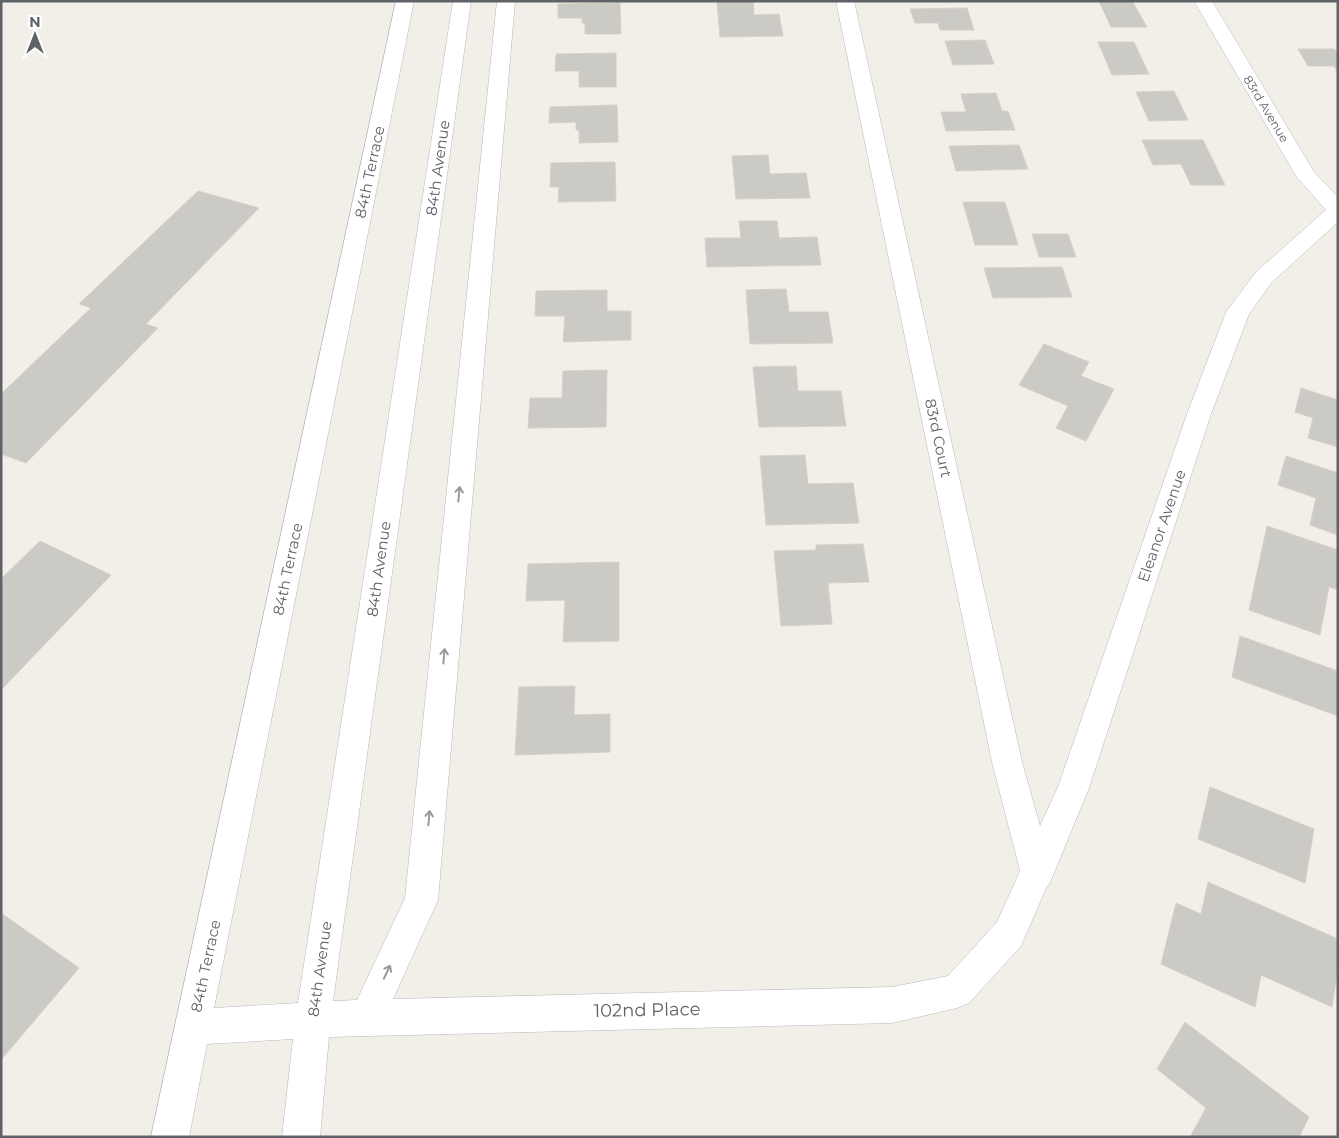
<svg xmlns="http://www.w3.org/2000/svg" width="1339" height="1138" font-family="Montserrat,sans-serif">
	<rect width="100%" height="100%" fill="#f1efe8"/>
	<g fill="#cccac5" stroke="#d6d1c6">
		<path d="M 717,1 L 753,1 L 754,15 L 779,14 L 783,36 L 720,37 Z"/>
		<path d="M 1099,1 L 1132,1 L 1147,27 L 1111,27 Z"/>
		<path d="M 620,3 L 621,34 L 585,34 L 585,23 L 582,23 L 582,18 L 558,18 L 558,4 Z"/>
		<path d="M 967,8 L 974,30 L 940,30 L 938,23 L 915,23 L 910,9 Z"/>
		<path d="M 985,40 L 994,64 L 953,65 L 945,41 Z"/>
		<path d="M 1098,42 L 1134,42 L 1149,74 L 1112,75 Z"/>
		<path d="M 1298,49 L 1334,49 L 1338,52 L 1338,72 L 1334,66 L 1308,66 Z"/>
		<path d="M 616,53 L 616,87 L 579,87 L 579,71 L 555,71 L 556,54 Z"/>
		<path d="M 1174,91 L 1188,120 L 1149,121 L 1136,92 Z"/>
		<path d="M 996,93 L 1002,111 L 1008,111 L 1015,130 L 946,131 L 941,112 L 966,112 L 961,94 Z"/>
		<path d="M 617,105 L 618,142 L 579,143 L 579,130 L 576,130 L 576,122 L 549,123 L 550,107 Z"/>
		<path d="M 1142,140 L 1203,140 L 1225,185 L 1191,185 L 1181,164 L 1153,165 Z"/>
		<path d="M 1019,145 L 1028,169 L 956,171 L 949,146 Z"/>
		<path d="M 768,155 L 770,174 L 806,173 L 810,198 L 736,199 L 732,156 Z"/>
		<path d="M 615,162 L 616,201 L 558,202 L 559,187 L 550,187 L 551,163 Z"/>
		<path d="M 198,191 L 259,208 L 146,324 L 158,328 L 26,463 L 1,454 L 1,394 L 91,308 L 79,304 Z"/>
		<path d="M 963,202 L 1005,202 L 1018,245 L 975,245 Z"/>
		<path d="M 739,221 L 777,221 L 779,238 L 817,237 L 821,265 L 707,267 L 705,238 L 741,238 Z"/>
		<path d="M 1032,234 L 1068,234 L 1076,257 L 1039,257 Z"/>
		<path d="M 1062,267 L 1072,297 L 993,298 L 984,268 Z"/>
		<path d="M 786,289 L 789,312 L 828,312 L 833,343 L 750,344 L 746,290 Z"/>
		<path d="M 607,290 L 607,311 L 631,311 L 631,340 L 563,342 L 565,316 L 535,316 L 536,291 Z"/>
		<path d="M 1044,344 L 1089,362 L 1081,376 L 1114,389 L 1086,441 L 1056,428 L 1068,406 L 1019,385 Z"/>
		<path d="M 796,366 L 798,391 L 841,391 L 846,426 L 759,427 L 753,367 Z"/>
		<path d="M 607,370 L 606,427 L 528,428 L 530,398 L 562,398 L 563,371 Z"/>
		<path d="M 1301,388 L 1338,400 L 1338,447 L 1308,438 L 1313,418 L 1295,412 Z"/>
		<path d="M 805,455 L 808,484 L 853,483 L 859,523 L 766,525 L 760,456 Z"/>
		<path d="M 1286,456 L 1338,473 L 1338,535 L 1310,525 L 1316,498 L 1278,485 Z"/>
		<path d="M 1267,526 L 1338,550 L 1338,590 L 1329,587 L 1320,635 L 1249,610 Z"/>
		<path d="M 40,541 L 111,575 L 1,690 L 1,579 Z"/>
		<path d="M 863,544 L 869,582 L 828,583 L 832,624 L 781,626 L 774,551 L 816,550 L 816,545 Z"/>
		<path d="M 619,562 L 619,641 L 563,642 L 565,600 L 526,601 L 528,564 Z"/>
		<path d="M 1240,636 L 1338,671 L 1338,716 L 1232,677 Z"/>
		<path d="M 575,686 L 574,715 L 610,714 L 610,752 L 515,755 L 519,687 Z"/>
		<path d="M 1210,787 L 1314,829 L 1305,883 L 1198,839 Z"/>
		<path d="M 1208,882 L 1338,939 L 1338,967 L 1332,1007 L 1261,975 L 1255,1007 L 1161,964 L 1176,903 L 1201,914 Z"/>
		<path d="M 1,913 L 79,968 L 1,1060 Z"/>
		<path d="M 1185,1022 L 1309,1117 L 1299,1137 L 1190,1137 L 1206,1108 L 1157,1069 Z"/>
	</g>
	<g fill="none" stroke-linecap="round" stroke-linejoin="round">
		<g stroke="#b5b8bc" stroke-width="1">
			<path id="street" d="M 396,1 L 414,1 L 214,1008 L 298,1003 L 453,1 L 471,1 L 333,1001 L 357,1000 L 405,898 L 497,1 L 515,1 L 438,900 L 393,999 L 892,987 L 948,976 L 997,922 L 1020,871 L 992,762 L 836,1 L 854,1 L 1022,762 L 1040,826 L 1058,787 L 1187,414 L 1226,312 L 1256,272 L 1326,210 L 1296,176 L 1194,1 L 1212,1 L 1314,172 L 1338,197 L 1338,222 L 1272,282 L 1249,314 L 1211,414 L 1089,788 L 1049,885 L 1047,886 L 1021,946 L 969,1003 L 957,1008 L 892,1023 L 329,1037 L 320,1137 L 282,1137 L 293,1039 L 207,1044 L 189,1137 L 151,1137 Z"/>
		</g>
		<use href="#street" fill="#fff" fill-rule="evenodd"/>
	</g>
	<defs><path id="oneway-shaft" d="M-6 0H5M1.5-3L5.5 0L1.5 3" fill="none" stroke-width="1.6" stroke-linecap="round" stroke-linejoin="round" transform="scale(1.25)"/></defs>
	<g stroke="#979a9d">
		<use href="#oneway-shaft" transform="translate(459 494) rotate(-85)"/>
		<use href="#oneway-shaft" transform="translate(444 656) rotate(-85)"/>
		<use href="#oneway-shaft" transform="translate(429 818) rotate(-85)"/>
		<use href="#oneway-shaft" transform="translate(387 972) rotate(-65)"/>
	</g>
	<g text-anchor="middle" stroke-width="4" stroke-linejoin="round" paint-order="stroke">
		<g font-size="12" fill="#5f6368" stroke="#fff">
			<text transform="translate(1266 109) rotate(59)" y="4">83rd Avenue</text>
		</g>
		<g font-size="15" fill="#5f6368" stroke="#fff">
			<text transform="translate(438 168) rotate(-82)" y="5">84th Avenue</text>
			<text transform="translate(370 172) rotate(-78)" y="5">84th Terrace</text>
			<text transform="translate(938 438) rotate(78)" y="5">83rd Court</text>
			<text transform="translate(1162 526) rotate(-71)" y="5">Eleanor Avenue</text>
			<text transform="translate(288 569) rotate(-78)" y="5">84th Terrace</text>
			<text transform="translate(379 569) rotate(-82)" y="5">84th Avenue</text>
			<text transform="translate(206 966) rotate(-78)" y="5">84th Terrace</text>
			<text transform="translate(320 969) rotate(-82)" y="5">84th Avenue</text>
		</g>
		<g font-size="18" fill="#5f6368" stroke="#fff">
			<text transform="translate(647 1010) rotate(-1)" y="6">102nd Place</text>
		</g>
	</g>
	<rect width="1339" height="1138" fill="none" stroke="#5f6368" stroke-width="5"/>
	<g transform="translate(35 35)" stroke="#ffffff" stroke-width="4" paint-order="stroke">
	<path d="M0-4L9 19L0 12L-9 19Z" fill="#5f6368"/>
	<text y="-8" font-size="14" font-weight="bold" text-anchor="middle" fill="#5f6368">N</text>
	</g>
</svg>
